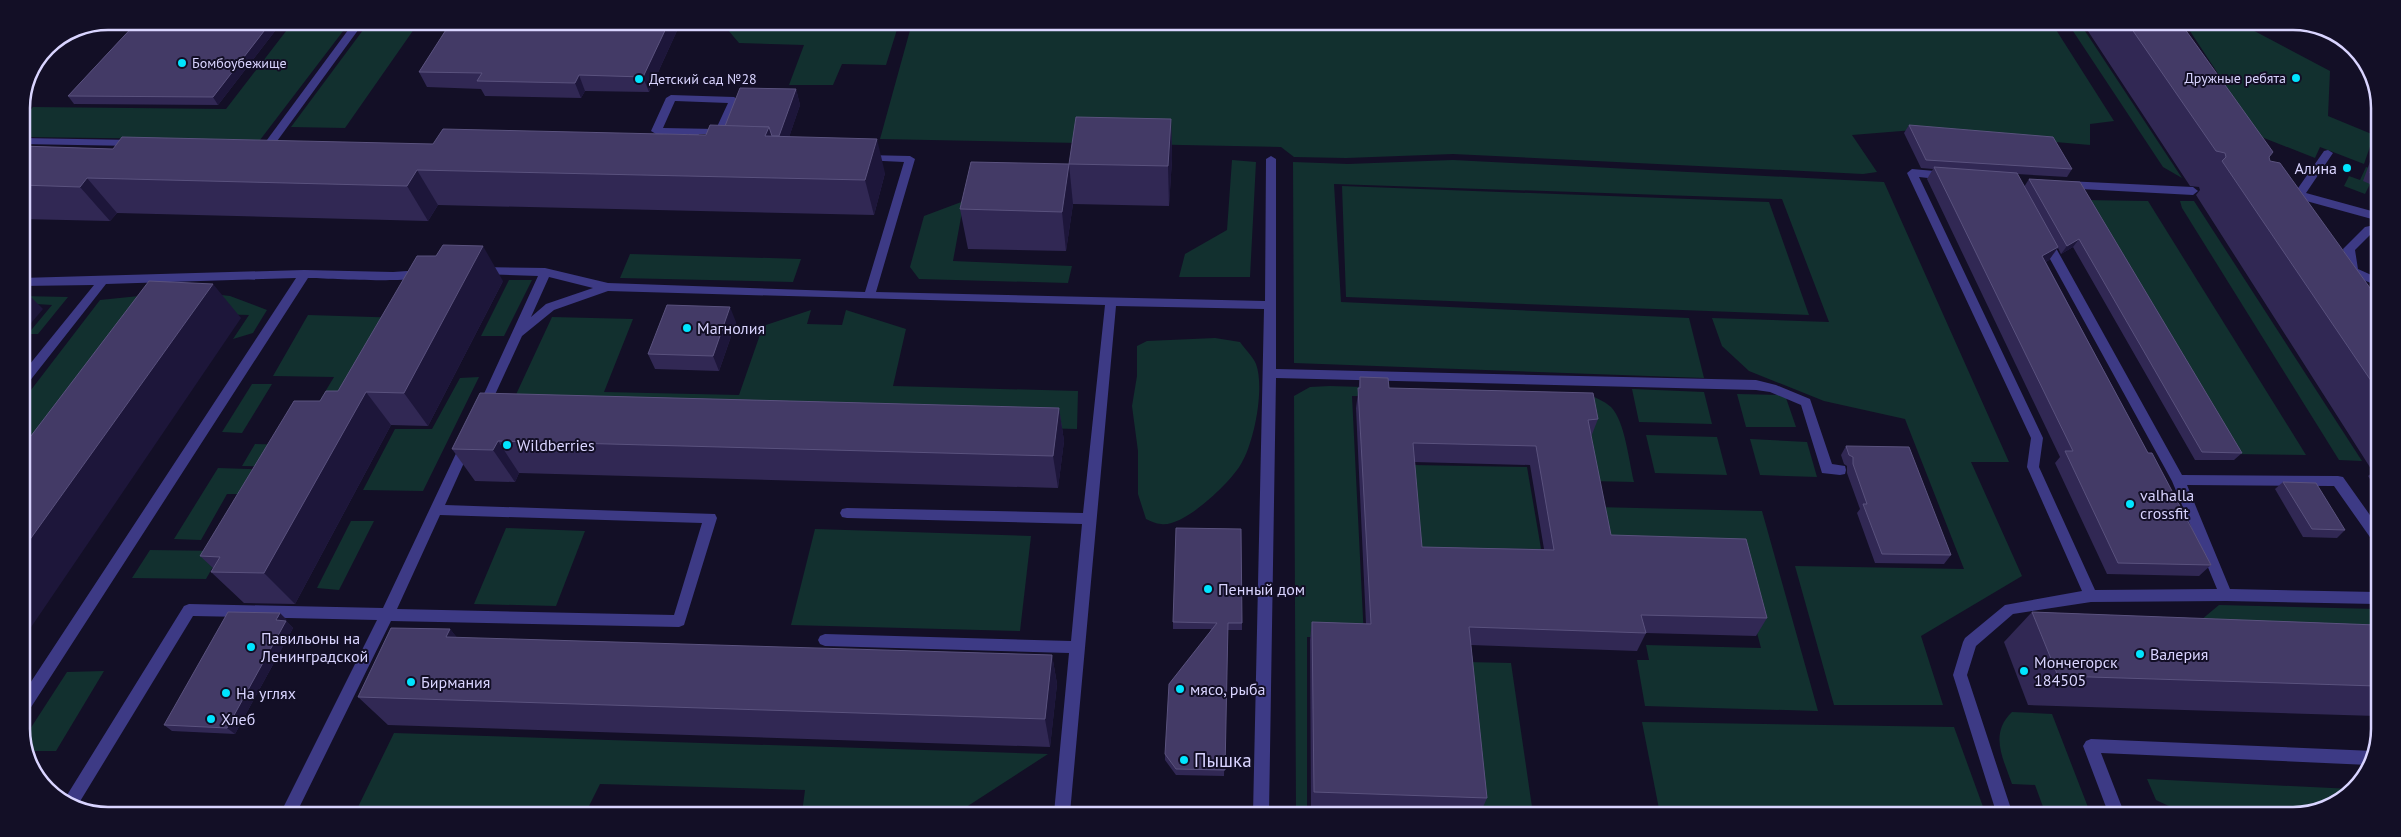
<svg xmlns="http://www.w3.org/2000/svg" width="2401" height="837" font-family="'PT Sans',sans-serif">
	<rect width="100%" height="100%" fill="#130f26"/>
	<g fill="#12302f">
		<path d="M 293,22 L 350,22 L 260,140 L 21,137 L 21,119 L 33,107 L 226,109 Z"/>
		<path d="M 369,22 L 419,22 L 345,128 L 291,127 Z"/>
		<path d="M 722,23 L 722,22 L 899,23 L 886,65 L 842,64 L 833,85 L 789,85 L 804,45 L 739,43 Z"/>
		<path d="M 912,23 L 2053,25 L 2114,121 L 2090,124 L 2090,145 L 1914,130 L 1852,135 L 1877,172 L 1863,174 L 1453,154 L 1346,158 L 1294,157 L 1281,147 L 880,139 Z"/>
		<path d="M 2069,25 L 2081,25 L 2182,178 L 2163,167 Z"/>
		<path d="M 2186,25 L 2245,26 L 2330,71 L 2328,116 L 2374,135 L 2364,164 L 2320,147 L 2315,158 L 2259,136 Z"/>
		<path d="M 1232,160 L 1256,162 L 1250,277 L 1179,277 L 1185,254 L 1227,230 Z"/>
		<path d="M 1453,160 L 1884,182 L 2009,462 L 1971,462 L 2022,576 L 1921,636 L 1943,705 L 1834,705 L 1795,566 L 1964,569 L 1905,419 L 1824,401 L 1749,371 L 1722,346 L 1712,318 L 1829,322 L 1782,199 L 1334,184 L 1341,302 L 1689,318 L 1704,378 L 1294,363 L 1293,162 L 1348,164 Z"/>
		<path d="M 2366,167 L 2377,170 L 2365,194 L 2344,186 L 2349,176 L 2360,180 Z"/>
		<path d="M 1342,186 L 1769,202 L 1809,315 L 1346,297 Z"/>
		<path d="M 2082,200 L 2148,201 L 2306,455 L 2231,454 Z"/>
		<path d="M 964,201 L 953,261 L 1072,266 L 1068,283 L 919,279 L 910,267 L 924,216 Z"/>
		<path d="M 2180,201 L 2194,201 L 2362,461 L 2339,460 L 2182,208 Z"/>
		<path d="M 630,254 L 801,259 L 793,282 L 620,278 Z"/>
		<path d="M 509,280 L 532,280 L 504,336 L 481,336 Z"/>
		<path d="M 188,291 L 230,296 L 267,310 L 253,333 L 233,339 L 249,315 L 178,313 L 21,527 L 21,403 L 100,300 Z"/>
		<path d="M 21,296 L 68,297 L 38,334 L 28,334 L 52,305 L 21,303 Z"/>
		<path d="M 811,310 L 807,324 L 842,325 L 846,310 L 906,329 L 893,386 L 1078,391 L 1077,429 L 507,414 L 552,317 L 633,319 L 604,392 L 739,395 L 763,326 Z"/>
		<path d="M 308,315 L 405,318 L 300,467 L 242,466 L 255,444 L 293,445 L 334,377 L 273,376 Z"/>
		<path d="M 1215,338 L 1240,342 C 1245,349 1253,357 1256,364 C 1265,388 1254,443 1241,464 C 1230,483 1183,528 1161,524 C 1156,524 1151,521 1146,519 L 1138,494 L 1138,451 L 1132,406 L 1137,376 L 1137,346 L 1147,341 Z"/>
		<path d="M 479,377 L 423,491 L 363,490 L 395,429 L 432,429 L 460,378 Z"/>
		<path d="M 252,384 L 272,384 L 242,433 L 222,432 Z"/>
		<path d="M 1330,386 L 1587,394 C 1595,397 1604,401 1611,407 C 1625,421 1629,462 1634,482 L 1591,481 L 1583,440 L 1592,440 L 1588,410 L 1388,396 L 1352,396 L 1364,638 L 1307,637 L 1307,810 L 1363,814 L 1296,814 L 1294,396 L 1310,387 Z"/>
		<path d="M 1632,389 L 1704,392 L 1712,424 L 1639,422 Z"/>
		<path d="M 1737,394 L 1785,395 L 1796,427 L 1746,427 Z"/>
		<path d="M 1646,435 L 1717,437 L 1727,475 L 1655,473 Z"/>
		<path d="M 1750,439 L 1807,442 L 1817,477 L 1760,475 Z"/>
		<path d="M 1412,465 L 1527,467 L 1544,566 L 1420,563 Z"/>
		<path d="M 218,468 L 282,470 L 269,494 L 227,494 L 201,540 L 174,539 Z"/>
		<path d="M 1596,507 L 1762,511 L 1818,711 L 1645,706 L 1637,660 L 1649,660 L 1646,645 L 1761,648 L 1737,557 L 1613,597 Z"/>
		<path d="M 351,521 L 374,521 L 339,590 L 317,588 Z"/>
		<path d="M 506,528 L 585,531 L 556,606 L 474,604 Z"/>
		<path d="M 815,529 L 1031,536 L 1020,631 L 791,625 Z"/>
		<path d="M 150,550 L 222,551 L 206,579 L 132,578 Z"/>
		<path d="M 2219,605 L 2376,609 L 2376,652 L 2171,645 Z"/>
		<path d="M 1467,662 L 1511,663 L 1533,814 L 1483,813 Z"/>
		<path d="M 104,671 L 56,751 L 28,751 L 23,740 L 67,672 Z"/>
		<path d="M 2012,712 L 2052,714 L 2091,815 L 2046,815 L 2035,785 L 2012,784 C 2003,758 1989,734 2012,712 Z"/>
		<path d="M 1642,722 L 1954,727 L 1986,815 L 1660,814 Z"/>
		<path d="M 394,733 L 1048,754 L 957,813 L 802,813 L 805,790 L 600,784 L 586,812 L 486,812 L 358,807 Z"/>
		<path d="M 2147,779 L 2352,789 L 2346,798 L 2294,816 L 2190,816 L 2156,800 Z"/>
	</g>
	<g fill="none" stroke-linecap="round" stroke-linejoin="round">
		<g fill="#3d3a85" fill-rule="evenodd">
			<path d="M 354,22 L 364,22 L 272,148 L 264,148 L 264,144 Z"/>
			<path d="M 671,95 L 734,97 L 739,100 L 724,134 L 699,134 L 693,150 L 688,153 L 683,150 L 689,134 L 656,134 L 651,131 L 666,98 ZM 675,101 L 728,103 L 716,129 L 663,128 Z"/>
			<path d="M 21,138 L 134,140 L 139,143 L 134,146 L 21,144 Z"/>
			<path d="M 2328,150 L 2333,153 L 2306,193 L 2379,213 L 2379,221 L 2299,199 L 2285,198 L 2284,195 L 2285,192 L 2296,191 L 2324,151 Z"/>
			<path d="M 866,155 L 910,156 L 915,159 L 876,292 L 1265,301 L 1266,159 L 1271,156 L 1276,159 L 1276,369 L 1756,380 L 1776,385 L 1810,399 L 1832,464 L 1845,466 L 1846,470 L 1845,474 L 1840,475 L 1822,473 L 1801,405 L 1770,392 L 1756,390 L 1276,378 L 1269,814 L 1253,814 L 1264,309 L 1116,306 L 1070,813 L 1054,813 L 1069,653 L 825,646 L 820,644 L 818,640 L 820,636 L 825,634 L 1071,641 L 1082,524 L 847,518 L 842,517 L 840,513 L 842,509 L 847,508 L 1083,513 L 1105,305 L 608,291 L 554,310 L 522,336 L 487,412 L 479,412 L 477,409 L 538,276 L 482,274 L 478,273 L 476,270 L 478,267 L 545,268 L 608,283 L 865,292 L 904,162 L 862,160 L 861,158 ZM 549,277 L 593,288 L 546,304 L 531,317 Z"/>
			<path d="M 1912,169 L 1946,172 L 1951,176 L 1946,180 L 1919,177 L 2043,438 L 2039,467 L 2095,590 L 2217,589 L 2172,481 L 2039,239 L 2045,235 L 2051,239 L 2182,475 L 2338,476 L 2343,477 L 2377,525 L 2377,541 L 2372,540 L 2334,486 L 2187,485 L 2230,589 L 2376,592 L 2376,604 L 2226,601 L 2091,602 L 2013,614 L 1976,646 L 1967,675 L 2013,815 L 1997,815 L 1953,675 L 1963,642 L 1965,638 L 2005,605 L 2082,591 L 2027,467 L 2031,438 L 1907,173 Z"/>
			<path d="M 2066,181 L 2193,187 L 2198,191 L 2193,195 L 2062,188 L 2061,185 L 2062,182 Z"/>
			<path d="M 2379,224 L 2379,232 L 2372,233 L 2355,250 L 2358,269 L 2378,278 L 2378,286 L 2349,274 L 2343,249 L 2365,227 Z"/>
			<path d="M 304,270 L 393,272 L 422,270 L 428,274 C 420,285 327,278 308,278 L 26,715 L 21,717 L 21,697 L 296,278 L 106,284 L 25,387 L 21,389 L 21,375 L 94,285 L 21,286 L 21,278 Z"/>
			<path d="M 466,440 L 470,441 L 472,445 L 445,505 L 715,514 L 717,518 L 684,625 L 679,627 L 391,621 L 297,812 L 281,812 L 377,620 L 193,616 L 76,808 L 64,800 L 184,606 L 189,604 L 383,608 L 460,445 L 462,441 ZM 440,515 L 702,523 L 674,615 L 397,609 Z"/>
			<path d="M 2091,739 L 2374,751 L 2375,757 L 2369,765 L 2101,753 L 2125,815 L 2109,815 L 2083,746 L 2086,741 Z"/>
		</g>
	</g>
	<g fill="#312854" fill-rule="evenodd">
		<path d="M 138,21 L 282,22 L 218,105 L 74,104 L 68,96 Z"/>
		<path d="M 451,22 L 681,22 L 649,92 L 585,91 L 581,98 L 485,96 L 481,89 L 427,87 L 419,72 Z"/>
		<path d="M 2084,25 L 2182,25 L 2269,157 L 2270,161 L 2378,299 L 2377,490 L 2368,476 L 2373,472 L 2196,195 L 2200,190 L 2199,187 L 2190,186 Z"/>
		<path d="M 796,89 L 800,105 L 789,137 L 885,173 L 874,215 L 438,205 L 428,221 L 117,213 L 110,221 L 21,219 L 21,146 L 113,149 L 433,144 L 706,135 Z"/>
		<path d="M 1171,119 L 1172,159 L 1169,206 L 1073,204 L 1066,251 L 968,249 L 960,209 L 1069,164 Z"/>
		<path d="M 1909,125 L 2072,169 L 2067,177 L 2017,174 L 2024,187 L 2029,179 L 2080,182 L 2242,453 L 2234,460 L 2195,460 L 2073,247 L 2061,254 L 2058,248 L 2049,260 L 2046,262 L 2148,453 L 2211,565 L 2199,576 L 2107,574 L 2055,463 L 2060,457 L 1927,179 L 1933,169 L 1921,168 L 1904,133 Z"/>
		<path d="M 2379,137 L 2379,188 L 2363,181 Z"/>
		<path d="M 503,281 L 428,426 L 391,425 L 295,604 L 244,603 L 211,572 L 213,568 L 200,556 L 320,401 L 338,391 Z"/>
		<path d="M 736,322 L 719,371 L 655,369 L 648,354 Z"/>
		<path d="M 1360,377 L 1389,388 L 1598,419 L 1591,437 L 1611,535 L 1767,618 L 1756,636 L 1646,633 L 1637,651 L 1471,645 L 1487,798 L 1480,814 L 1311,807 L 1310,640 L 1312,622 L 1366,624 L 1356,408 ZM 1414,462 L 1530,465 L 1544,549 L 1422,547 Z"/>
		<path d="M 480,393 L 1059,408 L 1064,441 L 1058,488 L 519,473 L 515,482 L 475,481 L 452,449 Z"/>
		<path d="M 1846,446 L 1951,555 L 1944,564 L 1875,563 L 1857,513 L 1860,509 L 1847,473 L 1847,466 L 1844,464 L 1841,455 Z"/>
		<path d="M 2283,482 L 2345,530 L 2337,538 L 2303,537 L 2275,489 Z"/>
		<path d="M 2032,612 L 2376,625 L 2376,716 L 2028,705 L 2004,642 Z"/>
		<path d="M 287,620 L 286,621 L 293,628 L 235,734 L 172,731 L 164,725 Z"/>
		<path d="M 1173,622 L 1242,623 L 1242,630 L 1228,630 L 1224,776 L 1176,775 L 1165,760 L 1165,754 L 1211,629 L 1173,629 Z"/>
		<path d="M 450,629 L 457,638 L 1052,655 L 1057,684 L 1050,747 L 388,725 L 358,697 Z"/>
	</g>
	<g fill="#1d163a">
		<path d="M 271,22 L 282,22 L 218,105 L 213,97 Z"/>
		<path d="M 669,22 L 681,22 L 649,92 L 643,77 Z"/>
		<path d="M 579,75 L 585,91 L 581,98 L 575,83 Z"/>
		<path d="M 796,89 L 800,105 L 784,152 L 779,136 Z"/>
		<path d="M 1171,119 L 1172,159 L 1169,206 L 1168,166 Z"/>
		<path d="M 769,127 L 780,161 L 765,136 Z"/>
		<path d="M 877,139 L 885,173 L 874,215 L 865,180 Z"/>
		<path d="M 1069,164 L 1073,204 L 1066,251 L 1062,212 Z"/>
		<path d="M 417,170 L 438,205 L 428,221 L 407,186 Z"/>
		<path d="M 87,178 L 117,213 L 110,221 L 80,187 Z"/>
		<path d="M 2079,239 L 2073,247 L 2061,254 L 2067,246 Z"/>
		<path d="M 483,246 L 503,281 L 428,426 L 404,393 Z"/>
		<path d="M 2058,247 L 2049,260 L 2034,269 L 2042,256 Z"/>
		<path d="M 213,284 L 241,318 L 21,642 L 21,552 Z"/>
		<path d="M 21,287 L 43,309 L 21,335 Z"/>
		<path d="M 730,307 L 736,322 L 719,371 L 713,356 Z"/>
		<path d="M 366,392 L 391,425 L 295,604 L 264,573 Z"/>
		<path d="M 1059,408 L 1064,441 L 1058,488 L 1053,456 Z"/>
		<path d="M 498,441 L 519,473 L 515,482 L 493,450 Z"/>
		<path d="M 280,613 L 287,620 L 286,621 L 293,628 L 235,734 L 227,728 Z"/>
		<path d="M 450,629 L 475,659 L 446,637 Z"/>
		<path d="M 1052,655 L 1057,684 L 1050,747 L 1045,719 Z"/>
	</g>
	<g fill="#433a66" stroke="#5a527e" fill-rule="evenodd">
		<path d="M 138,21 L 271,22 L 213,97 L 68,96 Z"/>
		<path d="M 451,22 L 669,22 L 643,77 L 579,75 L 575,83 L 477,81 L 482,73 L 419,72 Z"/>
		<path d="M 2129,25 L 2182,25 L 2273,152 L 2269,157 L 2270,161 L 2280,163 L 2378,299 L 2378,391 L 2222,161 L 2226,157 L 2225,153 L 2216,151 Z"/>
		<path d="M 740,88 L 796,89 L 779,136 L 772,136 L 769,127 L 725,126 Z"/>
		<path d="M 1076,117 L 1171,119 L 1168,166 L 1069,164 Z"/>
		<path d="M 710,125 L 769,127 L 765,136 L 877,139 L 865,180 L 417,170 L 407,186 L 87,178 L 80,187 L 21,185 L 21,146 L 113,149 L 122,137 L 433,144 L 443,129 L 706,135 Z"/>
		<path d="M 1909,125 L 2053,137 L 2072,169 L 1926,160 Z"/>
		<path d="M 2379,148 L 2379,177 L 2370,173 Z"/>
		<path d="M 971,162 L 1069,164 L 1062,212 L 960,209 Z"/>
		<path d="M 1934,167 L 2017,173 L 2058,247 L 2042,256 L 2148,453 L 2152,453 L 2211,565 L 2118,563 L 2065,451 L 2073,451 Z"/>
		<path d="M 2029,179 L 2080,182 L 2242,453 L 2202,452 L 2079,239 L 2067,246 Z"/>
		<path d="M 443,245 L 483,246 L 404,393 L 366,392 L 264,573 L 211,572 L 220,557 L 200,556 L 294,401 L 320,401 L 326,391 L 338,391 L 417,256 L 436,256 Z"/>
		<path d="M 149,281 L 213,284 L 21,552 L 21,449 Z"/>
		<path d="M 667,305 L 730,307 L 713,356 L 648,354 Z"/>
		<path d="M 1360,377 L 1388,378 L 1389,388 L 1593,393 L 1598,419 L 1588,420 L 1611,535 L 1746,539 L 1767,618 L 1641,615 L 1646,633 L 1469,627 L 1487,798 L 1314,792 L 1312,622 L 1371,624 L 1358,388 L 1360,388 ZM 1413,443 L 1536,446 L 1554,550 L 1422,547 Z"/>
		<path d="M 480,393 L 1059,408 L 1053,456 L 498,441 L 493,450 L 452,449 Z"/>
		<path d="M 1846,446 L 1909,447 L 1951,555 L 1882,554 L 1863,504 L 1867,504 L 1853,464 L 1853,457 L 1849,455 Z"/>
		<path d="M 2283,482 L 2316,483 L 2345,530 L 2312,529 Z"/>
		<path d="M 1176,528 L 1241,529 L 1242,623 L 1228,623 L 1225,770 L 1176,769 L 1165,754 L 1169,684 L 1217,623 L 1173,622 Z"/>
		<path d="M 228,612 L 280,613 L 276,620 L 286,621 L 227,728 L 164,725 Z"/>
		<path d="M 2032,612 L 2376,625 L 2376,686 L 2058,676 Z"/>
		<path d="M 391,628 L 450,629 L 446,637 L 1052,655 L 1045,719 L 358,697 Z"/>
	</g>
	<g fill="#00e5ff" stroke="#130f26" stroke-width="2">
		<circle cx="182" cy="63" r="5"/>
		<circle cx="2296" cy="78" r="5"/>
		<circle cx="639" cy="79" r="5"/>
		<circle cx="2347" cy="168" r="5"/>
		<circle cx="687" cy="328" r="5"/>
		<circle cx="507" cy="445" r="5"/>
		<circle cx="2130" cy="504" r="5"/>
		<circle cx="1208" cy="589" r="5"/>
		<circle cx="251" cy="647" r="5"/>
		<circle cx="2140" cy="654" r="5"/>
		<circle cx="2024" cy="671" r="5"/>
		<circle cx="411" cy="682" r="5"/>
		<circle cx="1180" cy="689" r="5"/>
		<circle cx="226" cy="693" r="5"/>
		<circle cx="211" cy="719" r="5"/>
		<circle cx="1184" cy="760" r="5"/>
	</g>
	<g text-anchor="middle" stroke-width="4" stroke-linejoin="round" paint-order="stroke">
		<g font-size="14" fill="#d9d4ff" stroke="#130f26" text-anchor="start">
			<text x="192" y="68">Бомбоубежище</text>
			<text x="2286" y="83" text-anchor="end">Дружные ребята</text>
			<text x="649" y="84">Детский сад №28</text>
		</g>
		<g font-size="16" fill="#d9d4ff" stroke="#130f26" text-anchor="start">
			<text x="2337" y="174" text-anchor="end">Алина</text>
			<text x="697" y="334">Магнолия</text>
			<text x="517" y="451">Wildberries</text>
			<text x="2140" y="501">valhalla<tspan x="2140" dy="18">crossfit</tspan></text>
			<text x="1218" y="595">Пенный дом</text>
			<text x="261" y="644">Павильоны на<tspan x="261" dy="18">Ленинградской</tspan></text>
			<text x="2150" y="660">Валерия</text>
			<text x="2034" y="668">Мончегорск<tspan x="2034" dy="18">184505</tspan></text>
			<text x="421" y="688">Бирмания</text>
			<text x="1190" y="695">мясо, рыба</text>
			<text x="236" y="699">На углях</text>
			<text x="221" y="725">Хлеб</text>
		</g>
		<g font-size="19" fill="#d9d4ff" stroke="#130f26" text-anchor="start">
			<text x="1194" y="767">Пышка</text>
		</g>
	</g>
	<path d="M0 0H2401V837H0ZM108 30H2293A78 78 0 0 1 2371 108V729A78 78 0 0 1 2293 807H108A78 78 0 0 1 30 729V108A78 78 0 0 1 108 30Z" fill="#130f26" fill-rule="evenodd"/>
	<path fill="none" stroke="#d9d4ff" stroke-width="2.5" d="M108 30H2293A78 78 0 0 1 2371 108V729A78 78 0 0 1 2293 807H108A78 78 0 0 1 30 729V108A78 78 0 0 1 108 30Z"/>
</svg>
